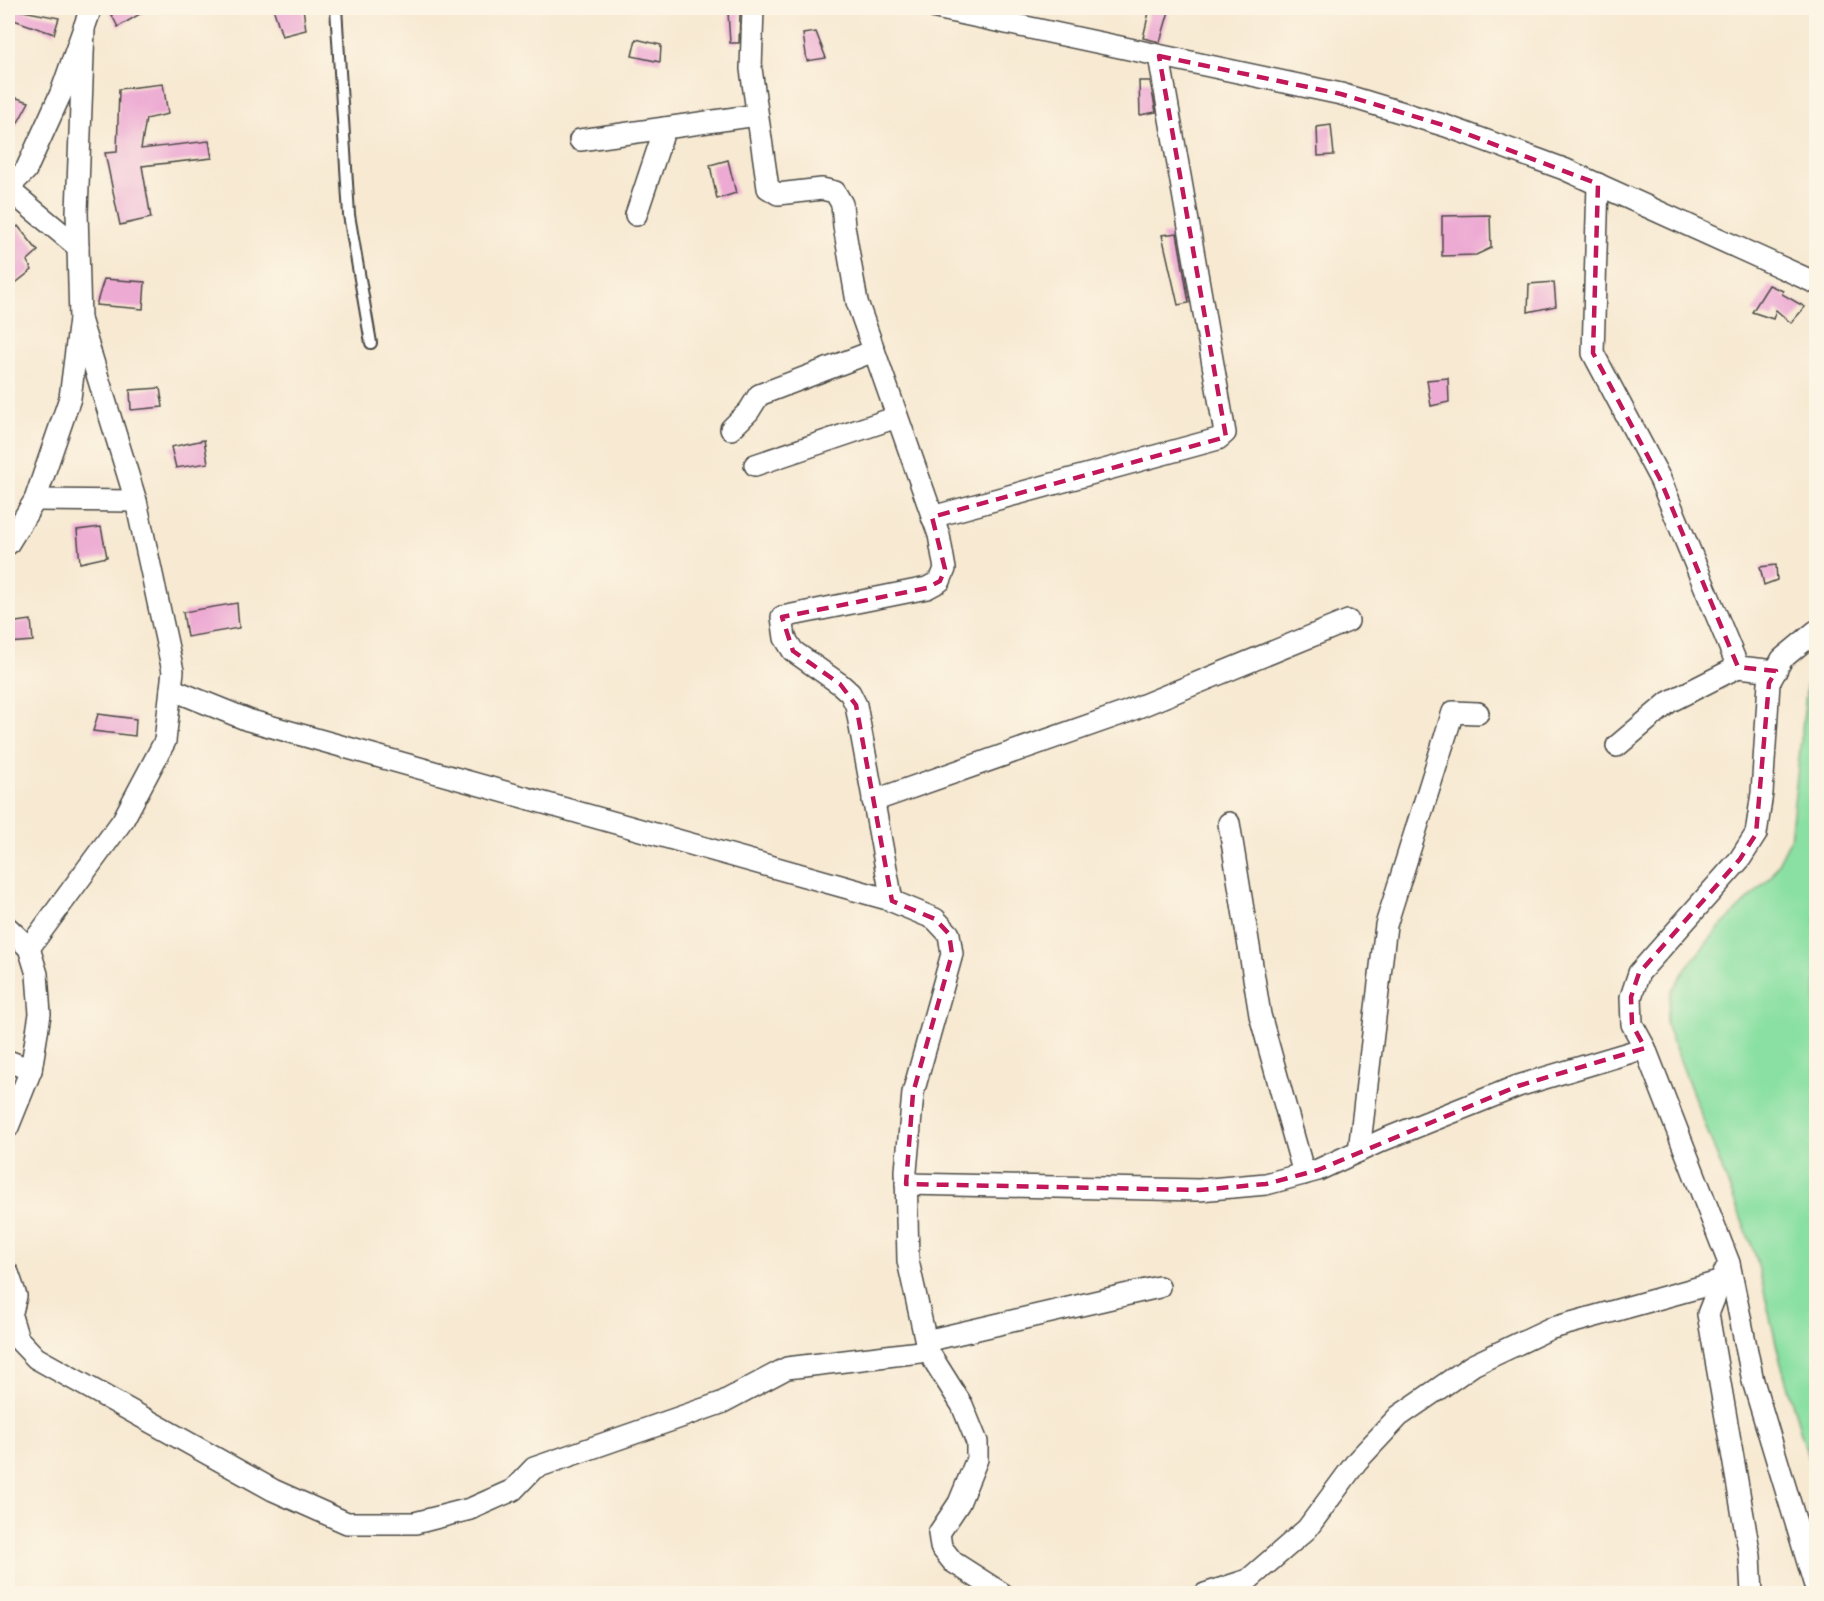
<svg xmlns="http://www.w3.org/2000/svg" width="1824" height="1601" font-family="'Libre Bodoni',serif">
	<rect width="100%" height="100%" fill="#fcf5e5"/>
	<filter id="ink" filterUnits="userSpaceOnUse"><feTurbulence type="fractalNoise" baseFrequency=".0167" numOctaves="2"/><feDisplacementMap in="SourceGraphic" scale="12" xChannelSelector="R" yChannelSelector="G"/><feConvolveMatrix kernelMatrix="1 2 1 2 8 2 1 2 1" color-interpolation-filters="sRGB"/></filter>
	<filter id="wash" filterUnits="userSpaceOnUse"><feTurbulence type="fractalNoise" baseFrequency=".008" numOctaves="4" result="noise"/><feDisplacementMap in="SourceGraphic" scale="24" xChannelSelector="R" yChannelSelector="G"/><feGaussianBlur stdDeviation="1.35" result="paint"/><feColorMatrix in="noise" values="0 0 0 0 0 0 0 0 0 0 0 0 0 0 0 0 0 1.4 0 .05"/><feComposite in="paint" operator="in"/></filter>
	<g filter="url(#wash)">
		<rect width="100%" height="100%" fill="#f7e9d2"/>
		<path fill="#8ae0a3" stroke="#5a8667" stroke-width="1.5" d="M 1816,677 L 1816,1485 L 1780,1360 L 1756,1257 L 1666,1024 L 1671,993 L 1686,968 L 1721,926 L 1771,877 L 1790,840 L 1807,684 Z"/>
		<g id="blocks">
			<g fill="#edaad3">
				<path d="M 8,8 L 59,18 L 54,34 L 8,18 Z"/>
				<path d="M 108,8 L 150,8 L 118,27 Z"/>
				<path d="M 273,8 L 303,8 L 306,30 L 282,36 Z"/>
				<path d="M 1150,8 L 1170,8 L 1160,42 L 1143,38 Z"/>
				<path d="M 728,12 L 740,13 L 739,43 L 730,43 Z"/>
				<path d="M 816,32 L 826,58 L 807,61 L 803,34 Z"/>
				<path d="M 636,39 L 661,45 L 660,62 L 632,56 Z"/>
				<path d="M 1139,81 L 1150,81 L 1156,112 L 1140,115 Z"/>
				<path d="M 163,84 L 168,114 L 146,119 L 141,149 L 209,141 L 212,158 L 142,166 L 151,218 L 120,225 L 105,153 L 117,152 L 119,89 Z"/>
				<path d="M 8,95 L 29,102 L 8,141 Z"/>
				<path d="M 1331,125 L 1334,155 L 1318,156 L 1317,127 Z"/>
				<path d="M 728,160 L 736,193 L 717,199 L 710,165 Z"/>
				<path d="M 1490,215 L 1491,248 L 1476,255 L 1442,256 L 1442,216 Z"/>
				<path d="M 18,226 L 38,251 L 27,261 L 32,270 L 8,289 L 8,235 Z"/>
				<path d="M 1177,233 L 1189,303 L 1178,305 L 1162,235 Z"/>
				<path d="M 104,279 L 145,282 L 143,309 L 96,305 Z"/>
				<path d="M 1554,282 L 1556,306 L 1528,312 L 1529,284 Z"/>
				<path d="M 1769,285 L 1783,291 L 1782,294 L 1805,307 L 1791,323 L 1776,310 L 1773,319 L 1752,312 Z"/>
				<path d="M 1448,378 L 1449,402 L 1431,406 L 1427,380 Z"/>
				<path d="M 160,388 L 163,407 L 131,410 L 130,390 Z"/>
				<path d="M 204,440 L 208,463 L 176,468 L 171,447 Z"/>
				<path d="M 101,527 L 107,557 L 80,563 L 77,530 Z"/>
				<path d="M 1776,565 L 1777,580 L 1764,585 L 1760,567 Z"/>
				<path d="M 237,603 L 239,628 L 187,637 L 183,612 Z"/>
				<path d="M 31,620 L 33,641 L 8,643 L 8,623 Z"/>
				<path d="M 98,714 L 136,719 L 135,736 L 93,731 Z"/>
			</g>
		</g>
	</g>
	<g filter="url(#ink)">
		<use href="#blocks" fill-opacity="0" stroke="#4a4844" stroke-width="1.5"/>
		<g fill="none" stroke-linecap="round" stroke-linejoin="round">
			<g stroke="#4a4844" stroke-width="14">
				<path id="service" d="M 336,8 L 349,215 L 371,343"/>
			</g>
			<g stroke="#4a4844" stroke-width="24">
				<g id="minor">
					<path d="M 753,8 L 751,69 L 768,188 L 778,194 L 822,189 L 835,192 L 842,204 L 844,226 L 857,302 L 939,535 L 945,569 L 940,581 L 927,588 L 782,617 L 785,638 L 793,651 L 840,684 L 850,693 L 856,705 L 892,901"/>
					<path d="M 936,8 L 1341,94 L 1446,126 L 1564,169 L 1816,283"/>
					<path d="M 580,140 L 757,115"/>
					<path d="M 1598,184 L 1593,353 L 1660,479 L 1738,667 L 1776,671"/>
					<path d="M 8,188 L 26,170 L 61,93 L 91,8"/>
					<path d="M 8,189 L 78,247"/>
					<path d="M 636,215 L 665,128"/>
					<path d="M 731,429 L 749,411 L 759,395 L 874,351"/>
					<path d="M 755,465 L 897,417"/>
					<path d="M 35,500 L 136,501"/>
					<path d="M 932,517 L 1218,439 L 1225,433 L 1159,56"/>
					<path d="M 8,544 L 35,500 L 70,398 L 80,319 L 77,212 L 84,28"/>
					<path d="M 1816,631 L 1782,659 L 1769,683 L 1762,793 L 1756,834 L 1740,859 L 1639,973 L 1631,997 L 1632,1024 L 1645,1048 L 1729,1263 L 1753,1381 L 1816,1589"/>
					<path d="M 171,689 L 248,720 L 887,899 L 935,919 L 949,934 L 952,954 L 913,1093 L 906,1171 L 908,1261 L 928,1351 L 962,1405 L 977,1442 L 977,1459 L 959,1503 L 939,1533 L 941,1547 L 953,1562 L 1003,1594"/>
					<path d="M 1617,746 L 1669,702 L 1738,667"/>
					<path d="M 873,801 L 1124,713 L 1348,621"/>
					<path d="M 1229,823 L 1260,1015 L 1304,1174"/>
					<path d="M 8,928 L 29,948 L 37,974 L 40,1014 L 31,1070 L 8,1127"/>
					<path d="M 29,948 L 123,820 L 165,741 L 173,671 L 136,501 L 80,319"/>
					<path d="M 8,1061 L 31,1070"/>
					<path d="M 1359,1151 L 1386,925 L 1453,712 L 1478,713"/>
					<path d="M 906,1184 L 1199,1190 L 1266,1184 L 1318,1170 L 1383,1140 L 1518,1086 L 1645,1048"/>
					<path d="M 1725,1271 L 1708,1314 L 1750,1556 L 1752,1594"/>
					<path d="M 8,1273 L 16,1296 L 11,1316 L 18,1339 L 36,1358 L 273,1490 L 347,1523 L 415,1523 L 470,1509 L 513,1490 L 534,1468 L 721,1403 L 787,1368 L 928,1351"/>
					<path d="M 926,1341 L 1159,1287"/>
					<path d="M 1205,1594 L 1248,1580 L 1307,1529 L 1357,1461 L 1399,1416 L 1473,1365 L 1549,1329 L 1722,1281"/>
				</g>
			</g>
			<use href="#service" stroke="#fff" stroke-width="10"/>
			<use href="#minor" stroke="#fff" stroke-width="21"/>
		</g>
	</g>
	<path fill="none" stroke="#c2185b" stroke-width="4.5" stroke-dasharray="12 8" stroke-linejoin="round" d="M 1159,56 L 1341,94 L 1446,126 L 1598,184 L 1593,353 L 1660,479 L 1738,667 L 1776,671 L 1769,683 L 1756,834 L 1740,859 L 1639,973 L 1631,997 L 1632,1024 L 1645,1048 L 1518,1086 L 1318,1170 L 1266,1184 L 1199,1190 L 906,1184 L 913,1093 L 952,954 L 949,934 L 935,919 L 892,901 L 856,705 L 840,684 L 793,651 L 782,617 L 927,588 L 940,581 L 945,569 L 932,517 L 1226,437 Z"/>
	<rect width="1824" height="1601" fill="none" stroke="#fcf5e5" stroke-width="30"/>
</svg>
